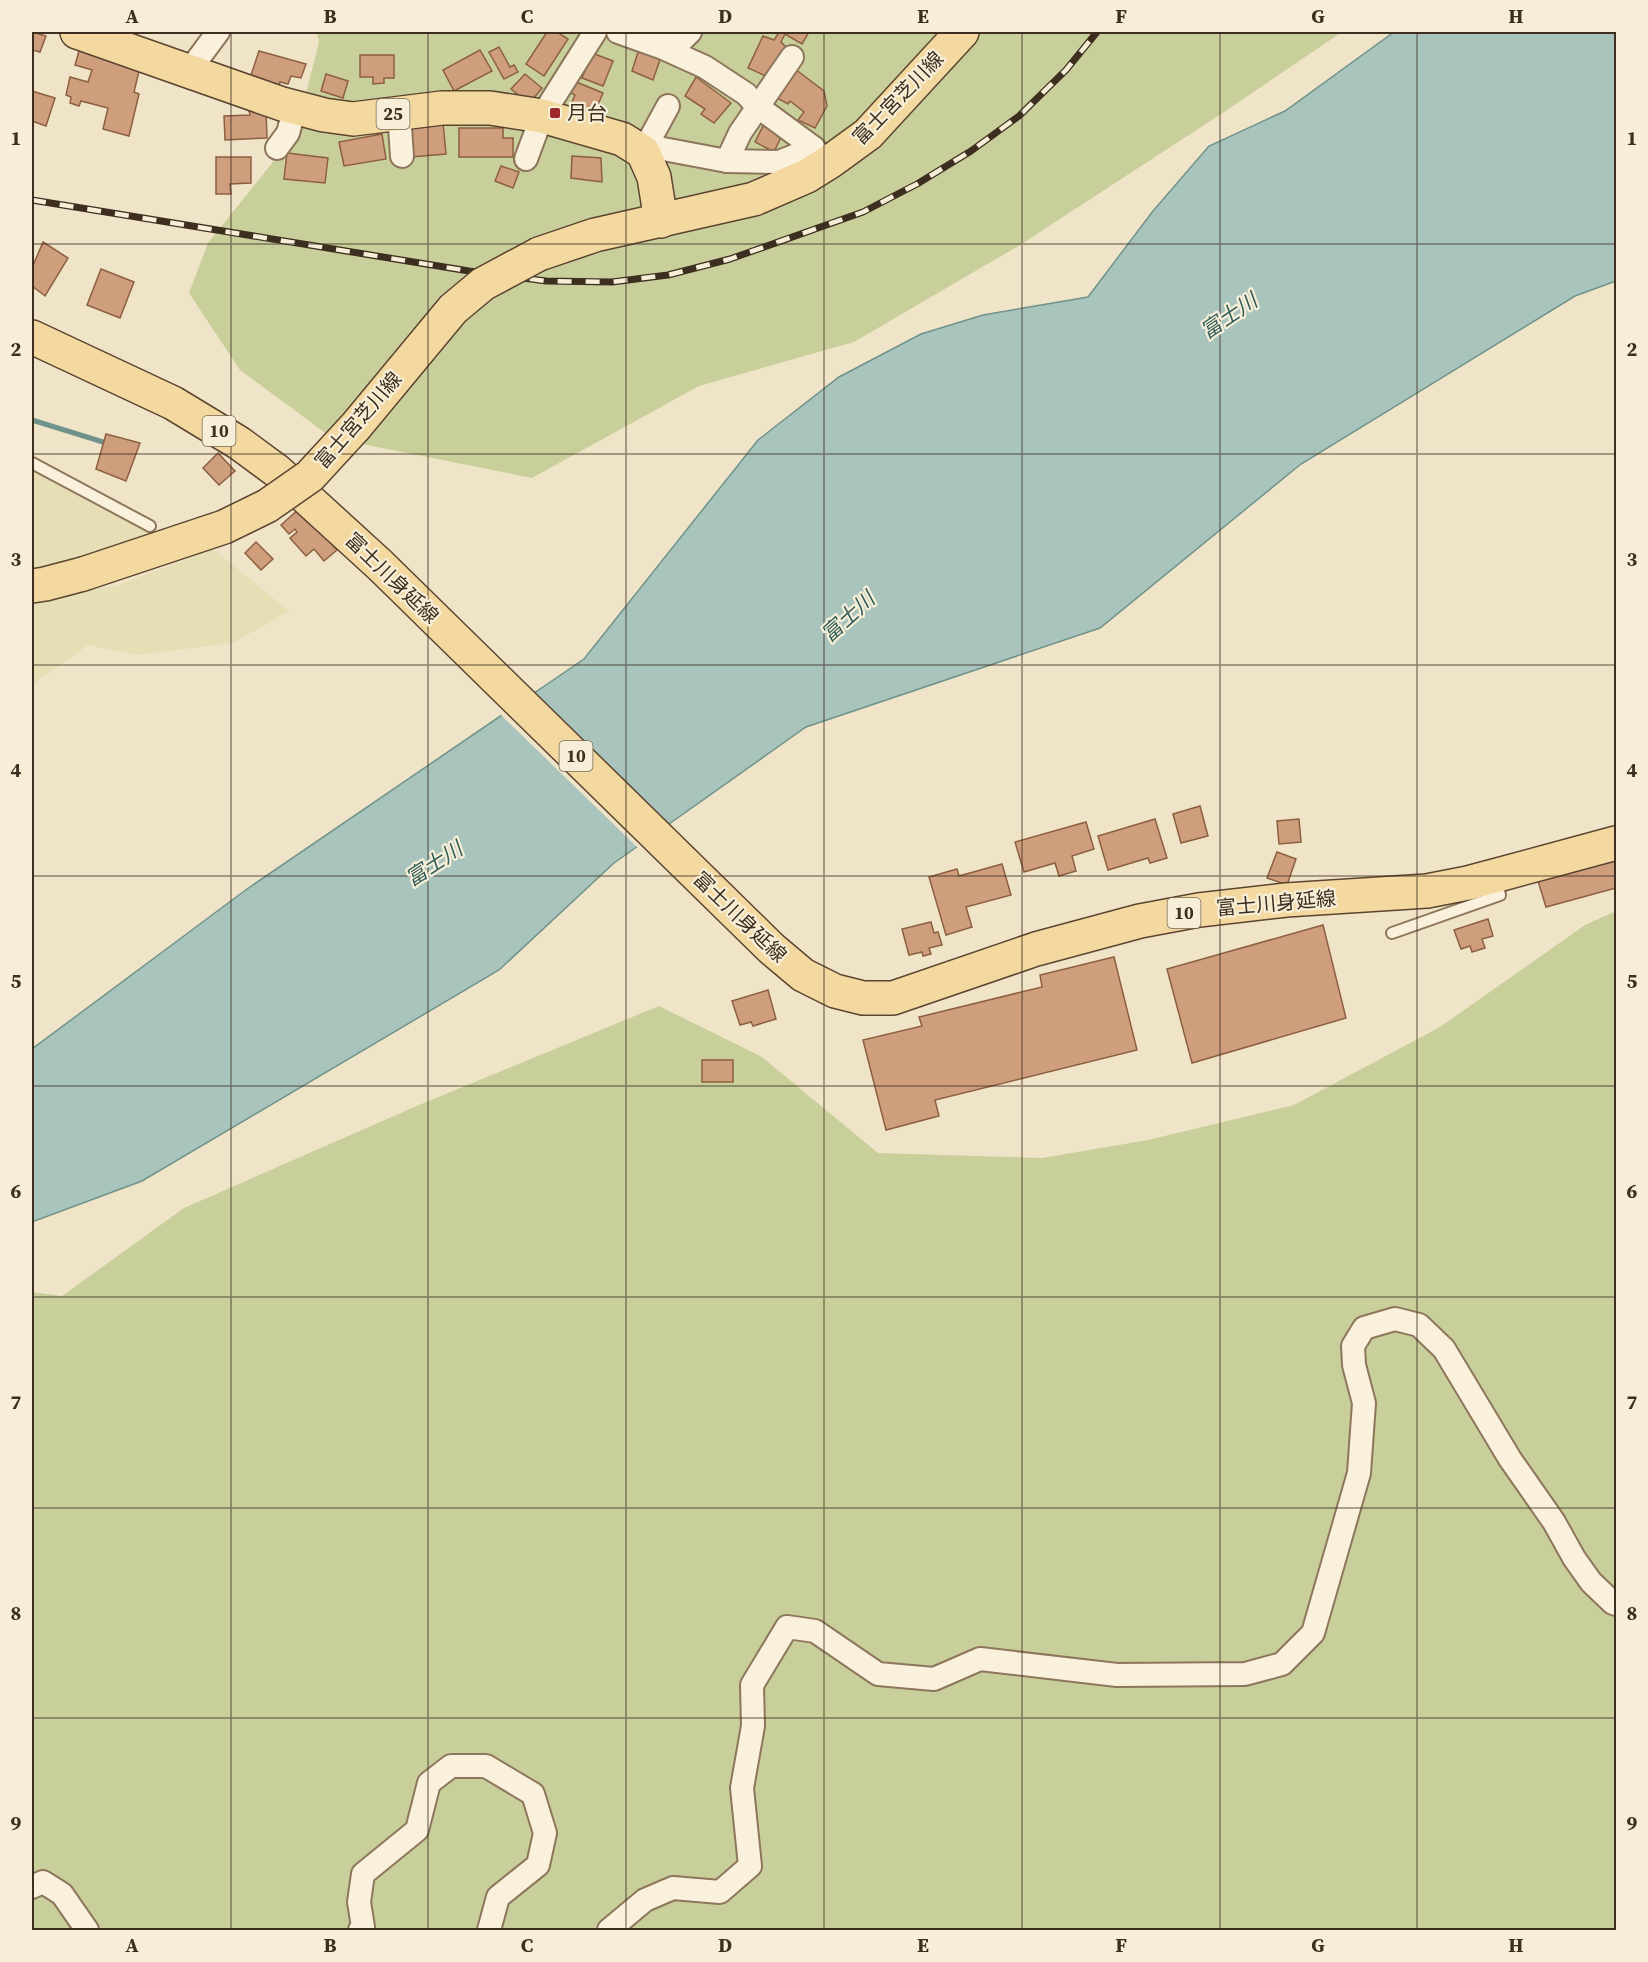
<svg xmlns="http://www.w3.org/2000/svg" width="1648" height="1962" font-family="'Source Serif 4','Noto Sans JP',serif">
	<rect width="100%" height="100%" fill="#f0e4c8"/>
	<g fill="#e6deb5">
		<path d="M 32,464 L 164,534 L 32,573 Z"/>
		<path d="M 213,549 L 289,611 L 233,643 L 137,655 L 88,645 L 32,685 L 32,599 L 118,585 Z"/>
	</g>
	<g fill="#c9cf9b">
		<path d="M 317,32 L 1342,32 L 1221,114 L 1020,245 L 854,342 L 699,386 L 532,478 L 332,438 L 240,370 L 189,293 L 208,243 L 296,133 L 319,42 Z"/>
		<path d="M 1616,911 L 1616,1930 L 32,1930 L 32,1292 L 62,1296 L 184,1208 L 419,1105 L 659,1006 L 762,1057 L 878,1153 L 1042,1158 L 1148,1140 L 1294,1105 L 1440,1027 L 1585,925 Z"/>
	</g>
	<path fill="#a9c4bc" stroke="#6f938a" stroke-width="1.5" d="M 1394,32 L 1616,32 L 1616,281 L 1575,296 L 1301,464 L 1100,628 L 806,727 L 614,863 L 499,970 L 142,1181 L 32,1222 L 32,1049 L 247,889 L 584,659 L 758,440 L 839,377 L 921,334 L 983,315 L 1088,297 L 1153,211 L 1209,146 L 1285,111 Z"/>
	<path fill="#f0e4c8" d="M 528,693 L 665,830 L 639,849 L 499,713 Z"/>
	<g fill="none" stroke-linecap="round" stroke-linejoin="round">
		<path stroke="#6f938a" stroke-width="5" d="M 32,420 L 103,442"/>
	</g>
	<g fill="#cf9f7d" stroke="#8d5f41" stroke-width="1.5">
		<path d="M 32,32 L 46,36 L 40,52 L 32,50 Z"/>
		<path d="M 547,32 L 557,32 L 568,39 L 544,76 L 526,64 Z"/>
		<path d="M 775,32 L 809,32 L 802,44 L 785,34 L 781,42 L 787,48 L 770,78 L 748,68 L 763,36 L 774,40 L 778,34 Z"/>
		<path d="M 640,46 L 662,54 L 653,80 L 632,71 Z"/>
		<path d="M 499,47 L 510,67 L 514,65 L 518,72 L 504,79 L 489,52 Z"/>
		<path d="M 480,50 L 492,71 L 454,91 L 443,70 Z"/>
		<path d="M 79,51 L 140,67 L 134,92 L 139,94 L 129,136 L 103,129 L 108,108 L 81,101 L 79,106 L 70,103 L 71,97 L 66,95 L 70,77 L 88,82 L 92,70 L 75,65 Z"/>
		<path d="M 259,51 L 306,64 L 301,78 L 291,76 L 288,84 L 280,82 L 278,89 L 250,78 Z"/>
		<path d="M 592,53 L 613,61 L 603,86 L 582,78 Z"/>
		<path d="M 360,55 L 394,55 L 394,78 L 384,78 L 384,83 L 373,84 L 373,77 L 360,77 Z"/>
		<path d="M 795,69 L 824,91 L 827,106 L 815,128 L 798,120 L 804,112 L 790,101 L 788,104 L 775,97 Z"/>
		<path d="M 326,74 L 348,81 L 343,98 L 321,91 Z"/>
		<path d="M 525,74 L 542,88 L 529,104 L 511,89 Z"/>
		<path d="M 696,77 L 731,103 L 714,123 L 701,114 L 705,109 L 685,96 Z"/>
		<path d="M 574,81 L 603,93 L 594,114 L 571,104 L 575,95 L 569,92 Z"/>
		<path d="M 32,91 L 55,98 L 46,126 L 32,121 Z"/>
		<path d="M 266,110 L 267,138 L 225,140 L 224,116 L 250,115 L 249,111 Z"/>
		<path d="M 443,123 L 446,154 L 411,157 L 408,126 Z"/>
		<path d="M 763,126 L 782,135 L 774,152 L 755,142 Z"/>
		<path d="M 459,128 L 503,128 L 503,138 L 513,138 L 513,157 L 459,157 Z"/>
		<path d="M 382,134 L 386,159 L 344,166 L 339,142 Z"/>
		<path d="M 287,153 L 328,158 L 325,183 L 284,179 Z"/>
		<path d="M 572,156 L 601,158 L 602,182 L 571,178 Z"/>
		<path d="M 216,157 L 251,157 L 251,183 L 230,184 L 231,194 L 216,194 Z"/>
		<path d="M 501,166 L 519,172 L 513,188 L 495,181 Z"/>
		<path d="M 43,242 L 68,258 L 45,296 L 32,286 L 32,268 Z"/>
		<path d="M 101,269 L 134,282 L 120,318 L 87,305 Z"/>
		<path d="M 106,434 L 140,443 L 126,481 L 96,469 Z"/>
		<path d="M 218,453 L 235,471 L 219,485 L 203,468 Z"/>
		<path d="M 300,508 L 337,550 L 324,561 L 314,549 L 306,556 L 290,538 L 297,532 L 295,529 L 289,534 L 281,525 Z"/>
		<path d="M 256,542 L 273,559 L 261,570 L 245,553 Z"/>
		<path d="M 1200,806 L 1208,836 L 1181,843 L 1173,814 Z"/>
		<path d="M 1155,819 L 1167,858 L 1150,863 L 1148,858 L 1108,870 L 1098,836 Z"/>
		<path d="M 1299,819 L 1301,842 L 1279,844 L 1277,821 Z"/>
		<path d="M 1086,822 L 1094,849 L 1072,856 L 1076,871 L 1059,876 L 1055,863 L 1024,872 L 1015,842 Z"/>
		<path d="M 1277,852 L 1296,859 L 1287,885 L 1267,878 Z"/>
		<path d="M 1616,860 L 1616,888 L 1546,907 L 1538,881 Z"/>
		<path d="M 1002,864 L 1011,895 L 966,907 L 972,927 L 946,935 L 929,877 L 957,869 L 959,876 Z"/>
		<path d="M 1488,919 L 1493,936 L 1482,939 L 1485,948 L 1472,952 L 1470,946 L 1461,949 L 1454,930 Z"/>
		<path d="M 931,922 L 934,933 L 938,932 L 942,945 L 929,948 L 931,954 L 923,956 L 922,952 L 909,955 L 902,929 Z"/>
		<path d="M 1323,925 L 1346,1018 L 1192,1063 L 1167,969 Z"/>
		<path d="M 1114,957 L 1137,1050 L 935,1100 L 939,1116 L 886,1130 L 863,1040 L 922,1026 L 919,1017 L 1042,987 L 1040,975 Z"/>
		<path d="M 768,990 L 776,1019 L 753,1026 L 751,1022 L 740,1025 L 732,1001 Z"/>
		<rect x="702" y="1060" width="31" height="22"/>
	</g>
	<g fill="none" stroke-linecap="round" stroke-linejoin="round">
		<g stroke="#8d765c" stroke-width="14">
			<g id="service">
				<path d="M 32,463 L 150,526"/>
				<path d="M 1392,933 L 1500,895 L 1497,878"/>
			</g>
		</g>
		<g stroke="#8d765c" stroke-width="26">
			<g id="minor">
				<path d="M 618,32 L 663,48 L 705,67 L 746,94 L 757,106 L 814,148"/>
				<path d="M 652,42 L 683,39 L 690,32"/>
				<path d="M 189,71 L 218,32"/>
				<path d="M 399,113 L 402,156"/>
				<path d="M 277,148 L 288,133 L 295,107"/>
				<path d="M 643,152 L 658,148 L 727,161 L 779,162 L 814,148"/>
				<path d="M 643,152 L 668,106"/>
				<path d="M 526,159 L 542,116 L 595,32"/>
				<path d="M 727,161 L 740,133 L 792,57"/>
				<path d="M 32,1887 L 43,1882 L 62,1894 L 87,1930"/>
				<path d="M 360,1930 L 363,1927 L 359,1902 L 363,1874 L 417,1830 L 429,1783 L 451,1766 L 486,1766 L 533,1794 L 545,1833 L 538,1865 L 498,1897 L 489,1930"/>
				<path d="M 609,1930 L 645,1900 L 673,1888 L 720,1892 L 750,1866 L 742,1788 L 753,1726 L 752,1685 L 787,1627 L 815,1631 L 878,1674 L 934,1679 L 980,1659 L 1117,1675 L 1245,1674 L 1282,1664 L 1313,1633 L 1359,1473 L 1364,1403 L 1354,1365 L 1353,1346 L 1364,1328 L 1395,1319 L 1419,1325 L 1444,1349 L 1510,1459 L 1554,1522 L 1574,1558 L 1591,1582 L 1613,1603 L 1616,1604"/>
			</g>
		</g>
		<g stroke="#5b4430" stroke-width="36">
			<g id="primary">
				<path d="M 77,32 L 282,104 L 324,115 L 353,119 L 442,108 L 490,108 L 542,116 L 622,139 L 643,152 L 654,177 L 661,221"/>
				<path d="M 539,254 L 595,235 L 754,199 L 807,176 L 831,161 L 868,134 L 962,32"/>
				<path d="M 32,337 L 173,403 L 239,443 L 277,471 L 380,565 L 771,948 L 803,975 L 835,991 L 863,998 L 893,998 L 1036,949 L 1140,921 L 1199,910 L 1286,900 L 1427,891 L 1468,883 L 1616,843"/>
				<path d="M 32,586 L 45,584 L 83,574"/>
			</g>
		</g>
		<use href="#service" stroke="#faf1dc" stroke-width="10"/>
		<use href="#minor" stroke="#faf1dc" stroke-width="22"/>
		<use href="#primary" stroke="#f3d9a0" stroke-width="33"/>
		<g stroke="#3d2e20" stroke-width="7">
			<path id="rail" d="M 32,200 L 469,271 L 546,281 L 612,282 L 668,275 L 730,259 L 863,212 L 917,184 L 971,151 L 1019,116 L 1066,70 L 1097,32"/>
		</g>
		<use href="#rail" stroke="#f7eed8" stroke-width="4.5" stroke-dasharray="14" stroke-linecap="butt"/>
		<g stroke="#5b4430" stroke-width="36" stroke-linecap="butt">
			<path id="primary-bridge" d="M 83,574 L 224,527 L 267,506 L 310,476 L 356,426 L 453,309 L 483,284 L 539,254"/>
		</g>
		<use href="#primary-bridge" stroke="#f3d9a0" stroke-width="33"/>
	</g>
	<path fill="none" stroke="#3d2e20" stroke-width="1.5" stroke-opacity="0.55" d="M 231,32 L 231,1930M 428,32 L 428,1930M 626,32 L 626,1930M 824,32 L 824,1930M 1022,32 L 1022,1930M 1220,32 L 1220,1930M 1417,32 L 1417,1930M 32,244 L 1616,244M 32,454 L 1616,454M 32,665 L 1616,665M 32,876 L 1616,876M 32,1086 L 1616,1086M 32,1297 L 1616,1297M 32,1508 L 1616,1508M 32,1718 L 1616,1718"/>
	<rect fill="#9e2a2b" stroke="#f7eed8" stroke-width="2" x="549" y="107" width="12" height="12" rx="3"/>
	<g text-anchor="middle" stroke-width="4.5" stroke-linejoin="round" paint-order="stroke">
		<g fill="#f7eed8" stroke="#756857" stroke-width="1.5">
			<rect x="376.5" y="99" width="33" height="30" rx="4.5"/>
			<rect x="202.5" y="416" width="33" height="30" rx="4.5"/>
			<rect x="559.5" y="741" width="33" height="30" rx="4.5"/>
			<rect x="1167.5" y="898" width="33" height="30" rx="4.5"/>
		</g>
		<g font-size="18" font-weight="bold" fill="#3d2e20">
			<text x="393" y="120">25</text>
			<text x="219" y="437">10</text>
			<text x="576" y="762">10</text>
			<text x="1184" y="919">10</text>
		</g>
		<g font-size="20" fill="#3d2e20" stroke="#f7eed8">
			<text transform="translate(898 98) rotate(-46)" y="7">富士宮芝川線</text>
			<text transform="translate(358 420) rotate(-49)" y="7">富士宮芝川線</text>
			<text transform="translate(392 578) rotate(44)" y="7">富士川身延線</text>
			<text transform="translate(1276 903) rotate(-5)" y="7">富士川身延線</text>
			<text transform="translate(740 917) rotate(44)" y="7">富士川身延線</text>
		</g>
		<g font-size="20" fill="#3d2e20" stroke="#f7eed8" text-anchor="start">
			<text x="567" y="120">月台</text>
		</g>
		<g font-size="21" font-style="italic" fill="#2f5d5a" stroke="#f7eed8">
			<text transform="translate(1229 316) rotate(-34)" y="7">富士川</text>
			<text transform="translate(848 617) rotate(-42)" y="7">富士川</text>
			<text transform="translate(434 864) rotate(-33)" y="7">富士川</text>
		</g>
	</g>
	<rect width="1648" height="1962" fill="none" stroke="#f7eed8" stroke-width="66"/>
	<rect x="33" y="33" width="1582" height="1896" fill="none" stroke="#3d2e20" stroke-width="2"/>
	<g font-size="20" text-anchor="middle" font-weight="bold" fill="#3d2e20">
		<text x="132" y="23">A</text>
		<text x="330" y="23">B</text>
		<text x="527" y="23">C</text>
		<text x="725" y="23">D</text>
		<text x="923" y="23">E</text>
		<text x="1121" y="23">F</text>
		<text x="1318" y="23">G</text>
		<text x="1516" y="23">H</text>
		<text x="16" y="145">1</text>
		<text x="1632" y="145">1</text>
		<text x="16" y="356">2</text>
		<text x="1632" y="356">2</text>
		<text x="16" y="566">3</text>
		<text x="1632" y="566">3</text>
		<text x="16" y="777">4</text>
		<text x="1632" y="777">4</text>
		<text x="16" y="988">5</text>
		<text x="1632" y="988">5</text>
		<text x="16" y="1198">6</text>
		<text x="1632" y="1198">6</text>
		<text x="16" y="1409">7</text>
		<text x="1632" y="1409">7</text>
		<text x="16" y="1620">8</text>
		<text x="1632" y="1620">8</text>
		<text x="16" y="1830">9</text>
		<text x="1632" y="1830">9</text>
		<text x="132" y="1952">A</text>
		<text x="330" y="1952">B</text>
		<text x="527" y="1952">C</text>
		<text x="725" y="1952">D</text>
		<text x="923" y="1952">E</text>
		<text x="1121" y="1952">F</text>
		<text x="1318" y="1952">G</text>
		<text x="1516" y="1952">H</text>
	</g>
</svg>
